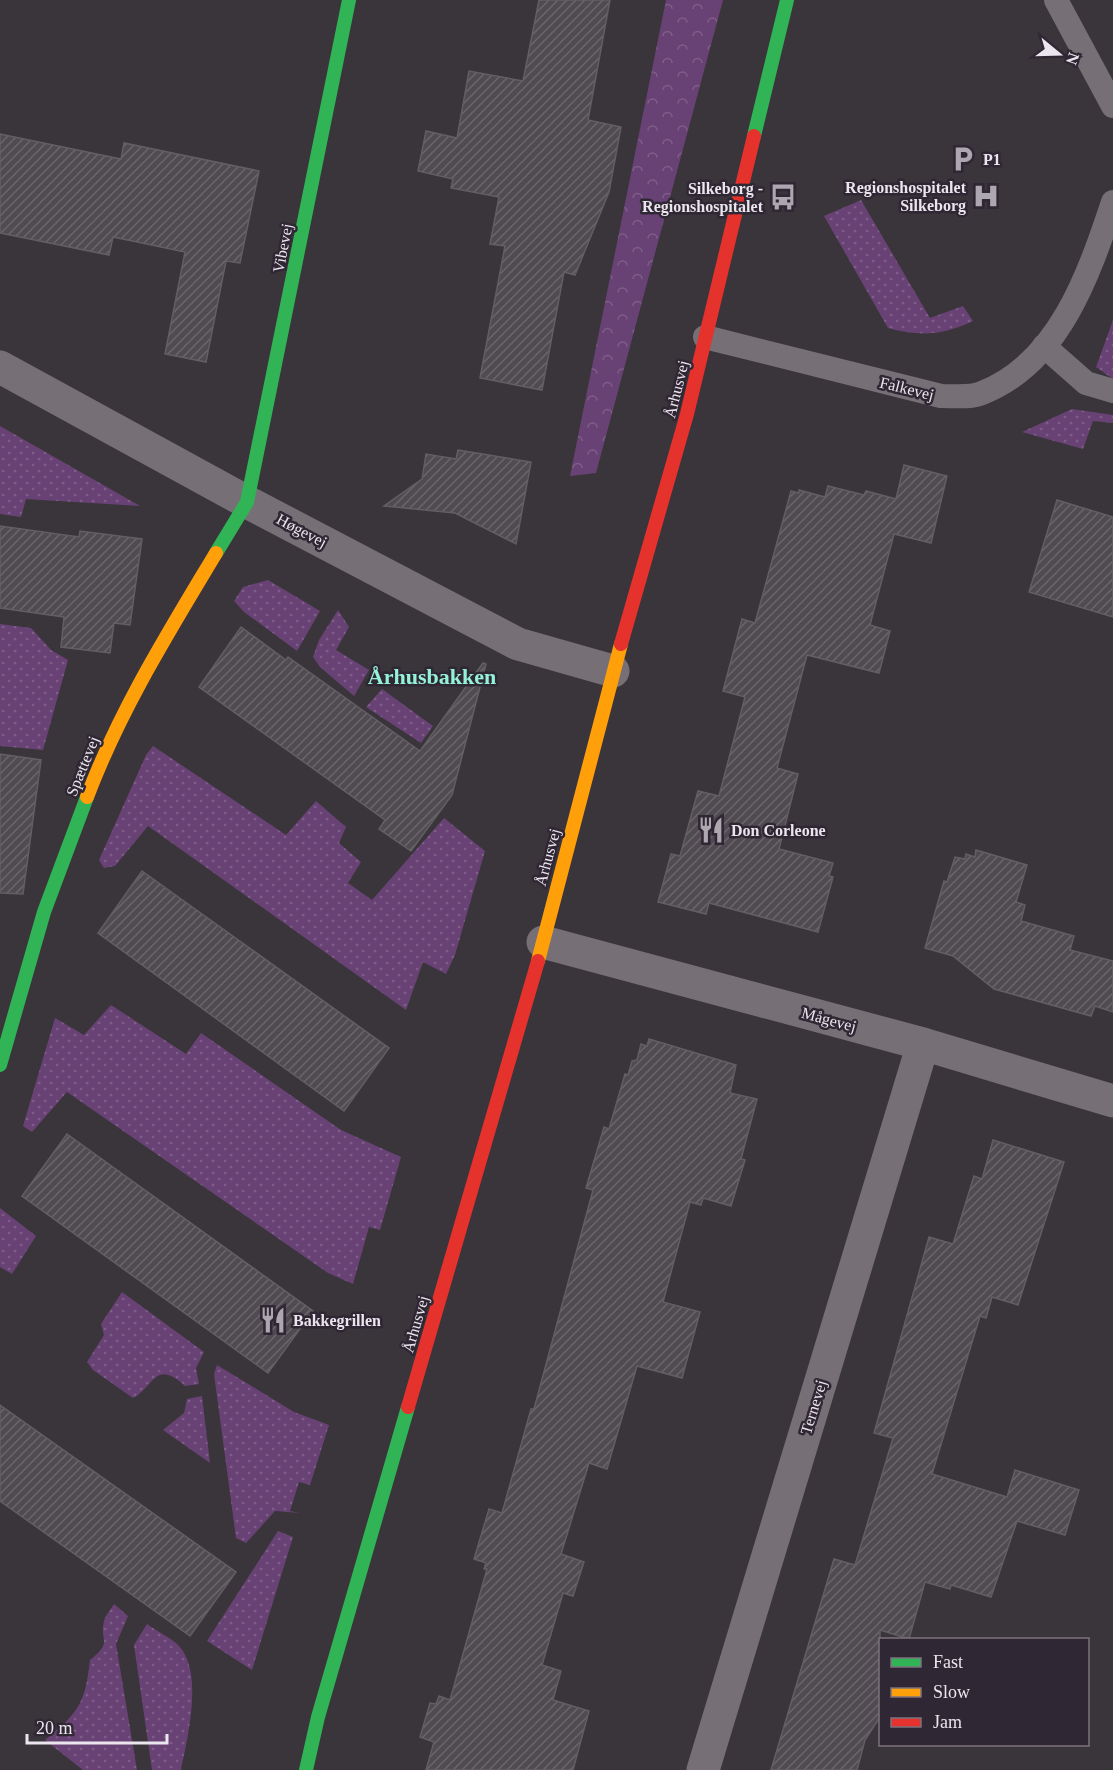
<svg xmlns="http://www.w3.org/2000/svg" width="1113" height="1770" font-family="Georgia,serif">
	<defs>
		<pattern id="grass-dots" width="8" height="8" patternUnits="userSpaceOnUse" patternTransform="scale(1.5)"><rect width="8" height="8" fill="#694275"/><path d="M2 2h.1M6 6h.1" fill="none" stroke="#7f5d89" stroke-width="1.8" stroke-linecap="round"/></pattern>
		<pattern id="forest-crowns" width="20" height="18" patternUnits="userSpaceOnUse" patternTransform="scale(1.5)"><rect width="20" height="18" fill="#694275"/><path d="M2 6a3 3 0 1 1 6 0M12 15a3 3 0 1 1 6 0" fill="none" stroke="#7f5d89"/></pattern>
		<pattern id="building-hatch" width="6" height="6" patternUnits="userSpaceOnUse" patternTransform="scale(1.5)"><rect width="6" height="6" fill="#504b51"/><path d="M-1 1l2-2M0 6l6-6M5 7l2-2" fill="none" stroke="#69656a"/></pattern>
	</defs>
	<rect width="100%" height="100%" fill="#3a343b"/>
	<g fill="url(#grass-dots)">
		<path d="M 861,200 L 930,318 L 963,306 L 973,321 C 944,335 920,337 888,328 L 824,216 Z"/>
		<path d="M 1113,320 L 1113,379 L 1096,367 Z"/>
		<path d="M 1072,409 L 1113,415 L 1113,423 L 1093,421 L 1083,449 L 1022,432 Z"/>
		<path d="M 0,426 L 140,506 L 26,499 L 21,517 L 0,514 Z"/>
		<path d="M 268,580 L 320,611 L 297,651 L 244,612 L 234,601 L 243,587 Z"/>
		<path d="M 338,610 L 349,627 L 336,650 L 369,670 L 354,696 L 320,667 L 313,657 L 319,640 Z"/>
		<path d="M 0,624 L 31,628 L 51,650 L 68,660 L 43,750 L 0,746 Z"/>
		<path d="M 382,689 L 433,726 L 421,743 L 366,707 Z"/>
		<path d="M 153,746 L 286,835 L 316,801 L 346,827 L 339,843 L 361,862 L 348,883 L 372,900 L 444,818 L 485,851 L 455,955 L 446,974 L 423,962 L 406,1010 L 148,826 L 115,866 L 104,868 L 99,860 L 146,755 Z"/>
		<path d="M 111,1005 L 186,1054 L 201,1033 L 341,1130 L 401,1157 L 380,1230 L 369,1227 L 353,1284 L 328,1273 L 67,1092 L 32,1132 L 23,1126 L 55,1018 L 84,1035 Z"/>
		<path d="M 0,1208 L 36,1236 L 12,1274 L 0,1267 Z"/>
		<path d="M 122,1292 L 204,1352 L 196,1368 L 199,1384 L 185,1386 C 155,1358 154,1387 133,1398 L 93,1370 L 87,1362 L 104,1335 L 101,1324 Z"/>
		<path d="M 217,1365 L 294,1412 L 329,1425 L 310,1485 L 299,1482 L 290,1511 L 300,1513 L 275,1511 L 246,1543 L 236,1538 L 214,1374 Z"/>
		<path d="M 202,1396 L 210,1463 L 163,1430 L 184,1413 L 187,1399 Z"/>
		<path d="M 278,1531 L 293,1537 L 252,1670 L 207,1641 Z"/>
		<path d="M 114,1604 L 128,1616 L 116,1644 L 137,1770 L 83,1770 L 45,1740 C 79,1712 85,1704 90,1660 C 114,1641 99,1642 104,1621 C 105,1616 111,1609 114,1604 Z"/>
		<path d="M 147,1624 C 156,1631 170,1637 178,1645 C 204,1671 188,1737 181,1770 L 152,1770 L 134,1645 Z"/>
	</g>
	<path fill="url(#forest-crowns)" d="M 666,0 L 723,0 L 596,473 L 570,476 Z"/>
	<g fill="url(#building-hatch)" stroke="#635e64" stroke-width="1.5">
		<path d="M 539,0 L 610,0 L 588,120 L 621,127 L 609,192 L 575,275 L 564,272 L 542,390 L 480,378 L 505,246 L 490,244 L 499,197 L 451,188 L 453,179 L 418,171 L 426,131 L 457,138 L 469,71 L 523,81 Z"/>
		<path d="M 0,134 L 121,159 L 124,143 L 259,171 L 240,263 L 226,261 L 206,362 L 165,354 L 185,252 L 113,237 L 109,255 L 0,233 Z"/>
		<path d="M 458,450 L 531,462 L 516,544 L 455,513 L 384,506 L 422,479 L 426,454 L 456,459 Z"/>
		<path d="M 904,465 L 947,476 L 931,543 L 894,534 L 870,625 L 890,631 L 879,673 L 807,655 L 777,768 L 798,774 L 779,849 L 833,863 L 829,876 L 833,877 L 818,932 L 709,903 L 706,914 L 658,902 L 671,854 L 680,856 L 698,791 L 719,796 L 745,697 L 723,691 L 742,619 L 755,623 L 791,491 L 799,493 L 799,490 L 825,497 L 828,486 L 864,495 L 866,491 L 896,499 Z"/>
		<path d="M 1057,500 L 1113,517 L 1113,617 L 1029,592 Z"/>
		<path d="M 0,526 L 79,537 L 80,531 L 142,539 L 130,625 L 114,623 L 110,653 L 61,647 L 64,617 L 0,608 Z"/>
		<path d="M 241,627 L 286,660 L 288,657 L 420,751 L 483,663 L 486,664 L 452,795 L 411,851 L 379,829 L 385,820 L 199,687 Z"/>
		<path d="M 0,754 L 41,760 L 23,894 L 0,893 Z"/>
		<path d="M 976,850 L 1027,865 L 1016,902 L 1025,905 L 1021,921 L 1074,936 L 1070,950 L 1113,961 L 1113,1012 L 1095,1006 L 1091,1016 L 994,989 L 953,956 L 925,948 L 944,881 L 947,882 L 955,857 L 965,859 L 966,854 L 975,857 Z"/>
		<path d="M 142,871 L 389,1048 L 344,1111 L 98,933 Z"/>
		<path d="M 649,1039 L 736,1065 L 730,1093 L 757,1099 L 741,1159 L 745,1160 L 731,1206 L 703,1198 L 701,1205 L 690,1202 L 663,1302 L 700,1312 L 682,1378 L 637,1366 L 607,1469 L 589,1463 L 561,1554 L 584,1562 L 573,1596 L 563,1593 L 542,1665 L 561,1671 L 553,1700 L 589,1711 L 573,1770 L 426,1770 L 434,1742 L 420,1737 L 430,1703 L 436,1704 L 439,1696 L 450,1700 L 487,1569 L 484,1569 L 486,1563 L 474,1559 L 489,1509 L 502,1513 L 531,1409 L 534,1409 L 593,1190 L 586,1188 L 604,1127 L 609,1129 L 625,1074 L 628,1075 L 632,1061 L 637,1060 L 641,1044 L 647,1046 Z"/>
		<path d="M 67,1134 L 313,1311 L 268,1373 L 22,1196 Z"/>
		<path d="M 993,1140 L 1064,1162 L 1018,1305 L 992,1297 L 986,1318 L 980,1316 L 932,1474 L 1007,1497 L 1015,1470 L 1079,1490 L 1065,1535 L 1017,1521 L 991,1597 L 951,1585 L 950,1589 L 925,1582 L 909,1639 L 880,1630 L 880,1717 L 865,1740 L 857,1770 L 771,1770 L 834,1559 L 855,1565 L 893,1438 L 874,1433 L 929,1237 L 953,1244 L 974,1176 L 982,1179 Z"/>
		<path d="M 0,1405 L 236,1572 L 190,1636 L 0,1501 Z"/>
	</g>
	<g fill="none" stroke-linecap="round" stroke-linejoin="round">
		<g stroke="#767076" stroke-width="24">
			<path d="M 1056,0 L 1113,106"/>
			<path d="M 705,337 L 941,396 C 954,396 971,398 982,393 C 1059,363 1089,274 1113,202"/>
			<path d="M 1044,346 L 1086,383 L 1113,391"/>
		</g>
		<g stroke="#767076" stroke-width="33">
			<path d="M 0,367 L 247,502 L 518,644 L 613,671"/>
			<path d="M 543,942 L 923,1044 L 1113,1101"/>
			<path d="M 703,1770 L 923,1044"/>
		</g>
		<g stroke="#30b455" stroke-width="14">
			<path d="M 754,136 L 787,0"/>
			<path d="M 216,553 L 247,502 L 349,0"/>
			<path d="M 0,1065 L 44,912 L 87,797"/>
			<path d="M 306,1770 L 318,1717 L 408,1407"/>
		</g>
		<g stroke="#ff9f0a" stroke-width="14">
			<path d="M 87,797 C 120,710 168,633 216,553"/>
			<path d="M 538,961 L 621,644"/>
		</g>
		<g stroke="#e5322d" stroke-width="14">
			<path d="M 621,644 L 687,414 L 754,136"/>
			<path d="M 408,1407 L 538,961"/>
		</g>
	</g>
	<defs>
		<g id="parking-bare" transform="scale(2.07)"><path d="M-3.5-5.5H1a3.5 3.5 0 0 1 0 7H-1V5.5H-3.5ZM-1-3.4V-.6H.8a1.4 1.4 0 0 0 0-2.8Z" fill="#ada7af" stroke="#302734" stroke-width="2.5" paint-order="stroke"/></g>
		<g id="hospital-bare" transform="scale(2.07)"><path d="M-5-5h3v3.5h4V-5h3V5h-3V1.5h-4V5h-3Z" fill="#ada7af" stroke="#302734" stroke-width="2.5" paint-order="stroke"/></g>
		<g id="bus-bare" transform="scale(2.07)"><path d="M-5-6H5V4H4V6H2V4H-2V6H-4V4H-5ZM-3.5-4V0h7V-4ZM-3.5 1.2v1.5H-2V1.2ZM2 1.2v1.5H3.5V1.2Z" fill="#ada7af" stroke="#302734" stroke-width="2.5" paint-order="stroke"/></g>
		<g id="restaurant-bare" transform="scale(2.07)"><path d="M-5-6h1v4h1v-4h1v4h1v-4h1v5L-1.5 .5V6h-2V.5L-5-1ZM5-6V6H3V1.5H1.5Q1.5-4 5-6Z" fill="#ada7af" stroke="#302734" stroke-width="2.5" paint-order="stroke"/></g>
	</defs>
	<g fill-rule="evenodd">
		<use href="#parking-bare" x="963" y="159"/>
		<use href="#hospital-bare" x="986" y="196"/>
		<use href="#bus-bare" x="783" y="197"/>
		<use href="#restaurant-bare" x="711" y="830"/>
		<use href="#restaurant-bare" x="273" y="1320"/>
	</g>
	<g text-anchor="middle" stroke-width="5" stroke-linejoin="round" paint-order="stroke">
		<g font-size="16" font-weight="bold" fill="#ebe5ed" stroke="#302734" text-anchor="start">
			<text x="983" y="165">P1</text>
			<text x="966" y="193" text-anchor="end">Regionshospitalet<tspan x="966" dy="18">Silkeborg</tspan></text>
			<text x="763" y="194" text-anchor="end">Silkeborg -<tspan x="763" dy="18">Regionshospitalet</tspan></text>
			<text x="731" y="836">Don Corleone</text>
			<text x="293" y="1326">Bakkegrillen</text>
		</g>
		<g font-size="16" fill="#ebe5ed" stroke="#302734">
			<text transform="translate(282 248) rotate(-79)" y="6">Vibevej</text>
			<text transform="translate(907 388) rotate(14)" y="6">Falkevej</text>
			<text transform="translate(676 389) rotate(-76)" y="6">Århusvej</text>
			<text transform="translate(302 530) rotate(28)" y="6">Høgevej</text>
			<text transform="translate(82 766) rotate(-68)" y="6">Spættevej</text>
			<text transform="translate(547 857) rotate(-75)" y="6">Århusvej</text>
			<text transform="translate(829 1019) rotate(15)" y="6">Mågevej</text>
			<text transform="translate(415 1324) rotate(-74)" y="6">Århusvej</text>
			<text transform="translate(813 1407) rotate(-73)" y="6">Ternevej</text>
		</g>
		<g font-size="22" font-weight="bold" fill="#94f3d6" stroke="#302734">
			<text x="432" y="684">Århusbakken</text>
		</g>
	</g>
	<rect x="879" y="1638" width="210" height="108" fill="#302734" stroke="#7b737e" stroke-width="1.5"/>
	<rect x="891" y="1658" width="30" height="9" fill="#30b455" stroke="#7b737e" stroke-width="1.5"/>
	<text x="933" y="1668" font-size="18" fill="#ebe5ed">Fast</text>
	<rect x="891" y="1688" width="30" height="9" fill="#ff9f0a" stroke="#7b737e" stroke-width="1.5"/>
	<text x="933" y="1698" font-size="18" fill="#ebe5ed">Slow</text>
	<rect x="891" y="1718" width="30" height="9" fill="#e5322d" stroke="#7b737e" stroke-width="1.5"/>
	<text x="933" y="1728" font-size="18" fill="#ebe5ed">Jam</text>
	<g transform="translate(1059 54) rotate(109)" stroke="#302734" stroke-width="4.5" paint-order="stroke">
	<path d="M0-4.5L10 22L0 15L-10 22Z" fill="#ebe5ed"/>
	<text y="-9" font-size="16" font-weight="bold" text-anchor="middle" fill="#ebe5ed">N</text>
	</g>
	<path d="M27 1734v9h140v-9" fill="none" stroke="#ebe5ed" stroke-width="3"/>
	<text x="36" y="1734" font-size="18" fill="#ebe5ed" stroke="#302734" stroke-width="4.5" paint-order="stroke">20 m</text>
</svg>
